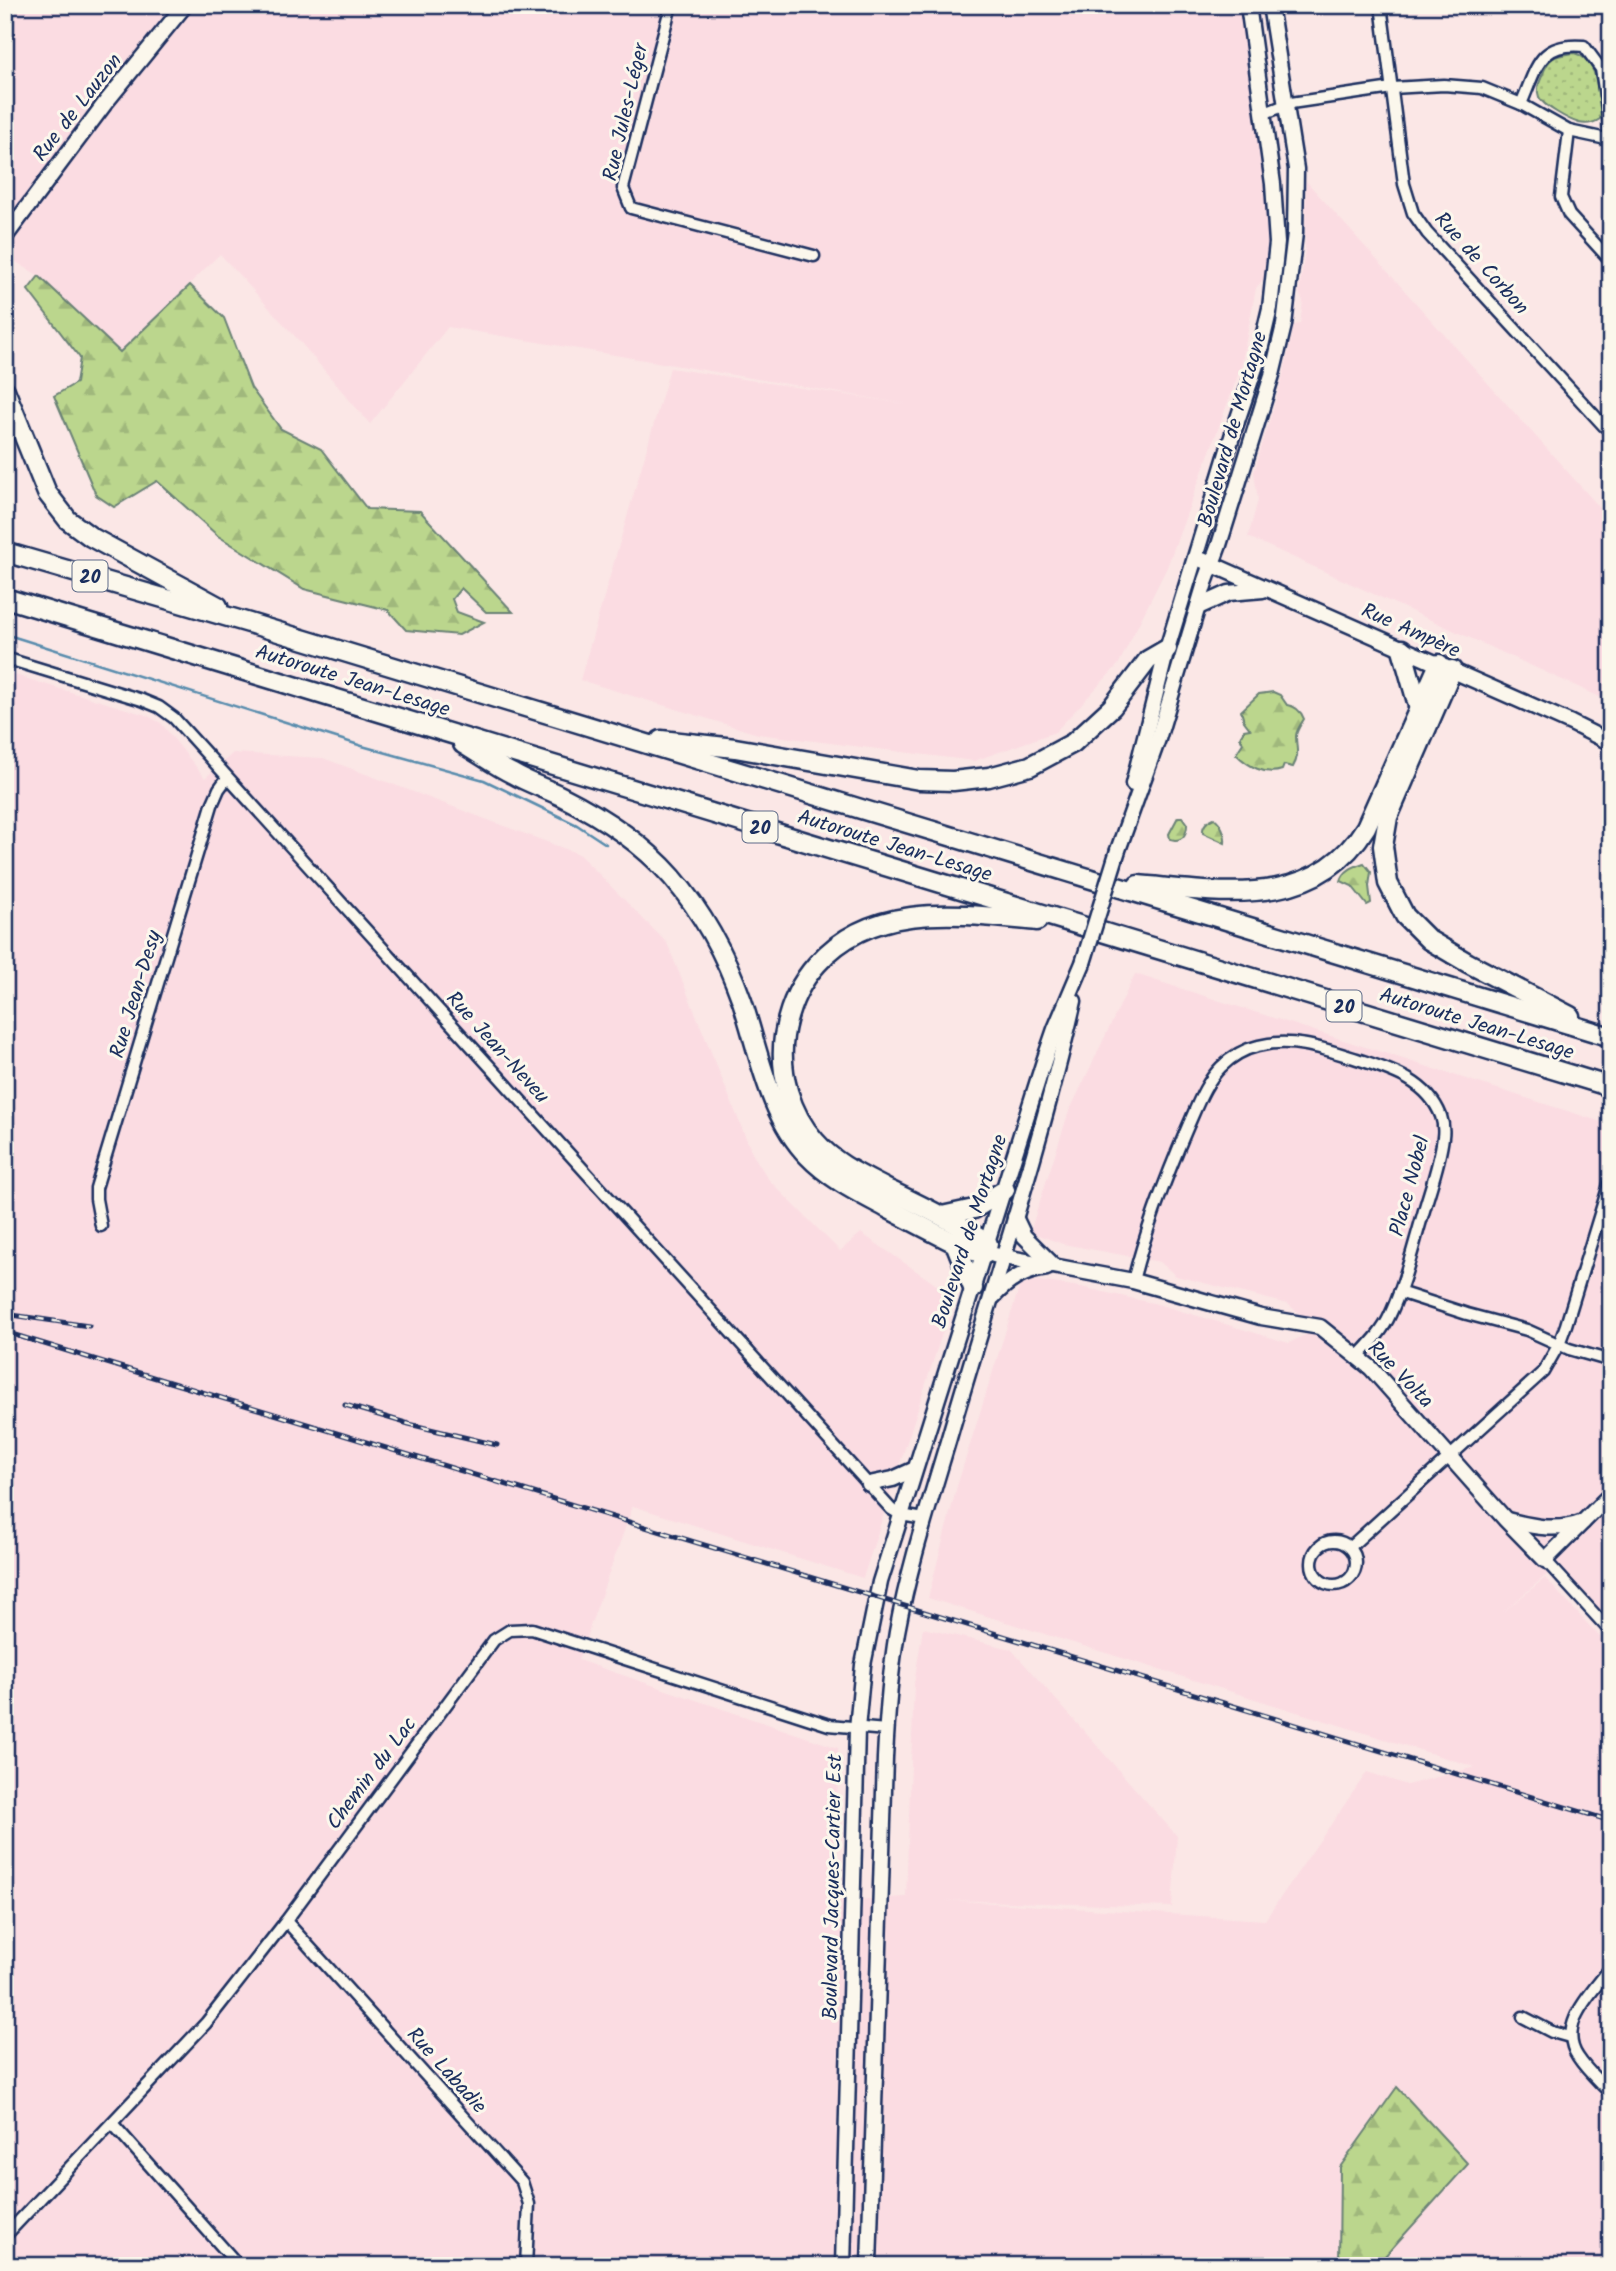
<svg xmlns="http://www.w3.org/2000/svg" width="1616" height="2271" font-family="Kalam,sans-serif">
	<defs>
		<pattern id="grass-dots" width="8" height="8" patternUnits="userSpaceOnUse" patternTransform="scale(1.75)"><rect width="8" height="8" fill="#bbd68d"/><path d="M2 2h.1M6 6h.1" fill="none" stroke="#a0b87c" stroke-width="1.8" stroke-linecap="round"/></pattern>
		<pattern id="forest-firs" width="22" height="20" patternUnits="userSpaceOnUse" patternTransform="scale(1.75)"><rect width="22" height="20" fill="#bbd68d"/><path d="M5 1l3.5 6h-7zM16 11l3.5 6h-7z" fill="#a0b87c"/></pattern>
	</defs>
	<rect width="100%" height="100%" fill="#fbe7e6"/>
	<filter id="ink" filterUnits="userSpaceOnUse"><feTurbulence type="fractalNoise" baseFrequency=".0143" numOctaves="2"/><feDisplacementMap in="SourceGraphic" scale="14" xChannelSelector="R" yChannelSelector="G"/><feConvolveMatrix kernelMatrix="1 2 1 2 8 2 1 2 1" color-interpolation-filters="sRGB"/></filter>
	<g filter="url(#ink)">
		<g fill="#fbdce2">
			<path d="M 5,5 L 1245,5 L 1264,146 L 1271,228 L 1268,274 L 1256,288 L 1241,367 L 1167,567 L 1118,665 L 1055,732 L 974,761 L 758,734 L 580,680 L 670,368 L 906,404 L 448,327 L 370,424 L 301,343 L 220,254 L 120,352 L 39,276 L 5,255 Z"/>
			<path d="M 1306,181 L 1611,520 L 1611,702 L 1248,537 L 1258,500 L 1254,472 L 1284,372 L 1294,325 L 1300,324 L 1303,301 L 1299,292 L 1305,250 Z"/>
			<path d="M 5,672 L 146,715 L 161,723 L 205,778 L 233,753 L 323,758 L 579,854 L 667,943 L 752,1153 L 769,1180 L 840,1251 L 861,1233 L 938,1286 L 951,1306 L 863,1578 L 633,1506 L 578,1660 L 838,1748 L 836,1901 L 906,1897 L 914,1684 L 923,1628 L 1011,1649 L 1177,1836 L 1172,1907 L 945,1900 L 1265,1920 L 1367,1772 L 1407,1785 L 1475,1767 L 928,1598 L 957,1486 L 1020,1285 L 1031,1280 L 1081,1287 L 1157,1304 L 1289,1343 L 1317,1329 L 1288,1304 L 1176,1276 L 1160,1262 L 1063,1244 L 1030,1232 L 1068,1114 L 1135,974 L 1611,1125 L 1611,1633 L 1551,1571 L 1502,1613 L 1545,1578 L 1611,1649 L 1611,2266 L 1376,2266 L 1468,2164 L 1340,2167 L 1339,2266 L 5,2266 Z"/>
		</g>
		<path fill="url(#grass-dots)" stroke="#6b8276" stroke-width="2" d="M 1574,53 C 1600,59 1597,94 1601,115 L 1600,119 C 1594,123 1587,125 1579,123 C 1569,120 1543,106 1539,97 C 1536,89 1539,83 1542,76 C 1549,56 1554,56 1574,53 Z"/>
		<g fill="url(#forest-firs)" stroke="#6b8276" stroke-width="2">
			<path d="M 39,276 L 120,352 L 190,285 L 224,318 L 251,388 L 281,429 L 321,449 L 367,509 L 420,511 L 513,612 L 486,612 L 461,588 L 452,599 L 457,612 L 484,622 L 459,635 L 406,630 L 388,610 L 304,589 L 218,536 L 157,481 L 114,507 L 96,495 L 54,396 L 76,383 L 80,358 L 28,290 Z"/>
			<path d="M 1273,692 L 1280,695 L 1287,705 C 1295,706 1301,711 1304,719 C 1301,724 1296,731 1296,736 C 1296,749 1300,755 1293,767 L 1284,765 L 1282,770 C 1265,776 1248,766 1236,754 L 1243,743 L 1240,737 L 1244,730 L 1250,729 L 1244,721 L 1241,711 L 1259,694 Z"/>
			<path d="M 1178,817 L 1182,817 L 1187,824 C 1187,832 1184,840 1175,840 L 1170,839 L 1169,834 Z"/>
			<path d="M 1214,818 C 1221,822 1226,835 1225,843 L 1203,833 C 1202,825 1207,821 1214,818 Z"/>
			<path d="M 1364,863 L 1371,872 L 1369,886 L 1371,903 L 1367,905 L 1352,886 L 1341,881 C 1344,870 1353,867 1364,863 Z"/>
			<path d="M 1397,2087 L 1468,2164 L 1376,2266 L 1339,2266 L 1340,2167 Z"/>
		</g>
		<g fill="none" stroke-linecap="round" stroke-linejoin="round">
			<path stroke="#588cad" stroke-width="2.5" d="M 5,634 L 362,746 L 484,780 L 577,825 L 606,844"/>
			<g stroke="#1b2f5e" stroke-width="15">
				<g id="street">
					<path d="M 671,5 L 623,188 L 631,208 L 814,256"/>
					<path d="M 1381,5 L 1404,184 L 1413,213 L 1427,233 L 1604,426 L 1611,429"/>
					<path d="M 1521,104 C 1537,68 1538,42 1584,46 L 1601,69 L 1611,136"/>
					<path d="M 1265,113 L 1291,103 L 1392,88 L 1444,85 L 1482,88 L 1521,104 L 1569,131 L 1611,140"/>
					<path d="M 1569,131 L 1561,197 L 1569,215 L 1611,261"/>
					<path d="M 5,658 L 142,700 L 159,707 L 174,718 L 891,1509 L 901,1515 L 924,1519"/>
					<path d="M 101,1226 L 96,1199 L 96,1188 L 212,805 L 219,789 L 227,778"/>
					<path d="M 1133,1281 C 1146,1228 1166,1177 1188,1126 C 1197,1106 1205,1083 1221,1067 C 1231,1057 1245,1049 1258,1046 C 1292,1037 1325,1049 1357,1059 C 1390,1070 1427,1080 1441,1116 C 1443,1122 1444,1130 1443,1137 C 1440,1163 1430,1189 1423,1214 C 1413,1247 1405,1283 1390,1315 C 1383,1331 1370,1344 1358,1357"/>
					<path d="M 1399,1292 L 1467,1314 L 1527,1330 L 1569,1349 L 1611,1361"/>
					<circle cx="1334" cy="1563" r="22"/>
					<path d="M 1350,1547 L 1543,1372 L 1559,1344 L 1566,1325 L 1611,1178"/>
					<path d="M 1545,1560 L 1611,1632"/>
					<path d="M 286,1921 L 522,2182 L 529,2204 L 526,2266"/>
					<path d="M 1611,1967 C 1593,1992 1556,2025 1578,2057 C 1587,2071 1600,2082 1611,2094"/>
					<path d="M 1523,2017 L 1552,2032 L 1570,2037"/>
					<path d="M 112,2123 L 239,2266"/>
					<path d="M 5,2236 L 206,2023 L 286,1921 L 494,1640 L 510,1630 L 532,1629 L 829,1725 L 886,1730"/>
				</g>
			</g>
			<g stroke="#1b2f5e" stroke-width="19">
				<g id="secondary">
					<path d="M 5,237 L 106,102 L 185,5"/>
					<path d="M 1202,560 L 1571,723 L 1611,743"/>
					<path d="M 1198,607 L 1229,593 L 1263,590"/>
					<path d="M 1133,784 L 1167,649 L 1234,430 L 1258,359 L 1270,308 L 1277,243 L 1273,184 L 1248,5"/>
					<path d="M 1118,850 L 1158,739 L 1205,583 L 1219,545 L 1272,375 L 1284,325 L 1295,233 L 1296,169 L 1270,5"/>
					<path d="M 1015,1217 L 1024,1236 L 1053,1265"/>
					<path d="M 994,1255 L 1133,1281 L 1261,1317 L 1320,1327 L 1371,1368 L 1505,1519 L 1545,1560 L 1611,1494"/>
					<path d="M 993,1297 C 1009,1280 1023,1271 1047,1268"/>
					<path d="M 869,1484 L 893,1479 L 915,1469"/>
					<path d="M 1507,1520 C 1533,1527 1558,1532 1583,1522"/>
					<path d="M 843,2266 L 857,1729 L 863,1665 L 880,1582 L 1044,1061 L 1055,1029 L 1083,963"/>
					<path d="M 869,2266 L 885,1758 C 887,1716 890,1674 897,1632 C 909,1566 930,1502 949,1438 C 991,1293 1040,1149 1074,1001"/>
				</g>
			</g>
			<g stroke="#1b2f5e" stroke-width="23">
				<g id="highway">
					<path d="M 5,390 L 47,493 L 68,520 L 91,537 L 218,606"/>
					<path d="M 5,552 L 249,623 L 1611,1037"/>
					<path d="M 5,598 L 1611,1087"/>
					<path d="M 1402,649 L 1419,709"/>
					<path d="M 1452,670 L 1388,817 L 1383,846 L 1388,883 L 1405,916 L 1429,940 L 1468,963 L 1570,1016"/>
					<path d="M 661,740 L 735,748 L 919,780 L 953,781 L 989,777 L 1030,766 L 1073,743 L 1112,707 L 1148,660 L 1167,649"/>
					<path d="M 463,744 C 480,754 496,766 513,774 C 528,783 545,788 561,796 C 601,816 642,843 672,877 C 703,913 726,956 742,1001 C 759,1052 769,1116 808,1156 C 830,1179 859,1193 887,1208 C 914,1222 940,1236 967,1249 L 985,1254"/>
					<path d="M 1138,885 C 1221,892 1315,911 1366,827 L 1439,664"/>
					<path d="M 942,1216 L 974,1209 L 1005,1190"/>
					<path d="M 955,1243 L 973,1288"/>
					<path d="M 988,1244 C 956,1222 920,1205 885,1188 C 860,1175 834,1163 815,1141 C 790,1113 779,1073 784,1036 C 788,1010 799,984 817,964 C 873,900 961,914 1037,921"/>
				</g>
			</g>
			<use href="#street" stroke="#fbf7ec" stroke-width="10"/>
			<use href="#secondary" stroke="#fbf7ec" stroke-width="14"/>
			<use href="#highway" stroke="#fbf7ec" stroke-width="18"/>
			<g stroke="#1b2f5e" stroke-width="5">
				<g id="rail">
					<path d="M 5,1314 L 89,1326"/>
					<path d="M 5,1332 L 1611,1821"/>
					<path d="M 345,1405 L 409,1424 L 497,1445"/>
				</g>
			</g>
			<use href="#rail" stroke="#fbf7ec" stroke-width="2.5" stroke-dasharray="8" stroke-linecap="butt"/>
			<g stroke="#1b2f5e" stroke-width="19" stroke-linecap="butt">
				<path id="secondary-bridge" d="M 1083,963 L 1118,850"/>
			</g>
			<use href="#secondary-bridge" stroke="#fbf7ec" stroke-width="14"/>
		</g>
	</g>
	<g text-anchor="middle" stroke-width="6" stroke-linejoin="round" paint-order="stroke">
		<g fill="#fbf7ec" stroke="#5e6b89" stroke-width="2">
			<rect x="72.5" y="560.5" width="35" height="31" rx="5"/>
			<rect x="742.5" y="811.5" width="35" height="31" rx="5"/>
			<rect x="1326.5" y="990.5" width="35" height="31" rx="5"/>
		</g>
		<g font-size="19" font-weight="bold" fill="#1b2f5e">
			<text x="90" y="583">20</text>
			<text x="760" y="834">20</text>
			<text x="1344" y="1013">20</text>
		</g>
		<g font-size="21" fill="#1b2f5e" stroke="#fbf7ec">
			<text transform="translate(77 107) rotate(-52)" y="7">Rue de Lauzon</text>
			<text transform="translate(625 112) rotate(-77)" y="7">Rue Jules-Léger</text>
			<text transform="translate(1482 263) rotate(48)" y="7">Rue de Corbon</text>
			<text transform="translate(1232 429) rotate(-74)" y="7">Boulevard de Mortagne</text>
			<text transform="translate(1411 630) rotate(24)" y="7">Rue Ampère</text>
			<text transform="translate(353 680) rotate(17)" y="7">Autoroute Jean-Lesage</text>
			<text transform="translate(895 845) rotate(17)" y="7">Autoroute Jean-Lesage</text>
			<text transform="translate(135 994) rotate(-73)" y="7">Rue Jean-Desy</text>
			<text transform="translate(1477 1023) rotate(17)" y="7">Autoroute Jean-Lesage</text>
			<text transform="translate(498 1047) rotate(48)" y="7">Rue Jean-Neveu</text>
			<text transform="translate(1409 1186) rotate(-75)" y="7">Place Nobel</text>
			<text transform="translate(969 1231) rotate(-72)" y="7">Boulevard de Mortagne</text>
			<text transform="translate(1401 1374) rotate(46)" y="7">Rue Volta</text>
			<text transform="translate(371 1773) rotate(-53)" y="7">Chemin du Lac</text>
			<text transform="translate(832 1887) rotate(-89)" y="7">Boulevard Jacques-Cartier Est</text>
			<text transform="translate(447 2070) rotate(48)" y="7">Rue Labadie</text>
		</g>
	</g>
	<rect width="1616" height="2271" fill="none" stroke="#fbf7ec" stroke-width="28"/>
	<rect x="14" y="14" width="1588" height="2243" fill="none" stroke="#1b2f5e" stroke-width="2.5" filter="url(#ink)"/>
</svg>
